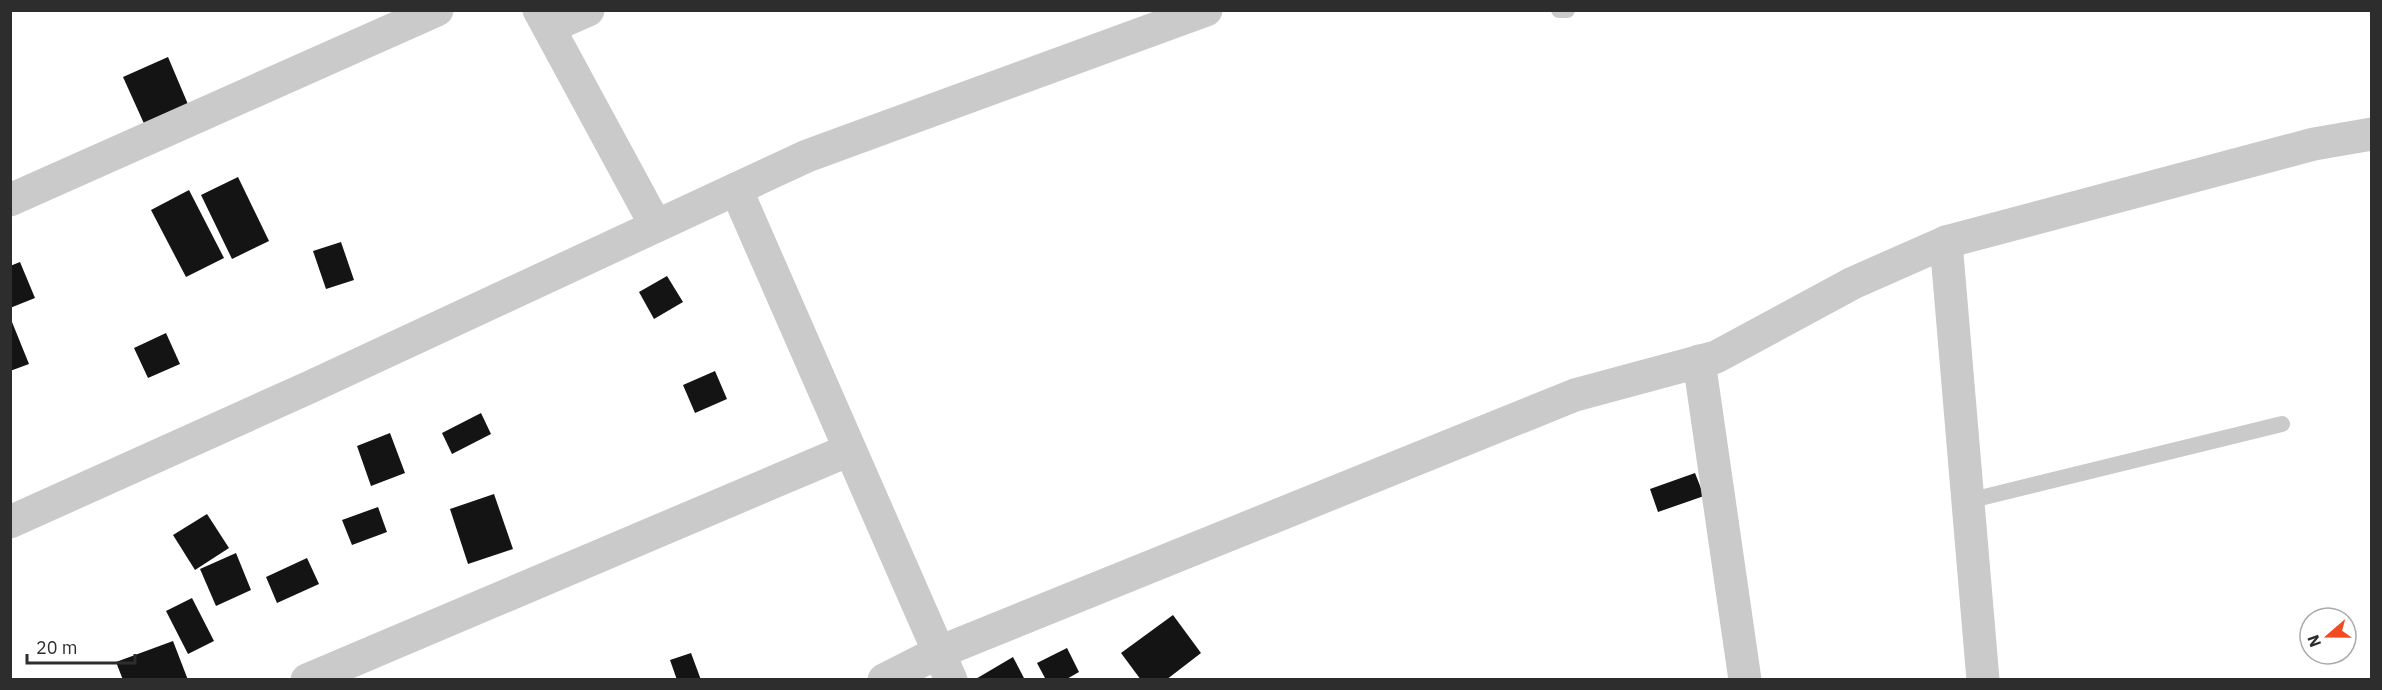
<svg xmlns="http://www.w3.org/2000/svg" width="2382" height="690" font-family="'IBM Plex Sans',sans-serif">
	<rect width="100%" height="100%" fill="#fff"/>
	<g fill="#141414">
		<path d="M 168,57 L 190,109 L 146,128 L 123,77 Z"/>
		<path d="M 238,177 L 269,241 L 232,259 L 201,195 Z"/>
		<path d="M 189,190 L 224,258 L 186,277 L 151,210 Z"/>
		<path d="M 341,242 L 354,280 L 326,289 L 313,251 Z"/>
		<path d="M 20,262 L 35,298 L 10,308 L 10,266 Z"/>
		<path d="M 667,276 L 683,302 L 654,319 L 639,292 Z"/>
		<path d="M 12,322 L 29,364 L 10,371 L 10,323 Z"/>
		<path d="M 166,333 L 180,364 L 148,378 L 134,348 Z"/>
		<path d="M 715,371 L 727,399 L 695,413 L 683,385 Z"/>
		<path d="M 481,413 L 491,434 L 452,454 L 442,433 Z"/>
		<path d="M 390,433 L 405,473 L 371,486 L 357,446 Z"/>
		<path d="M 1695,473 L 1704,496 L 1658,512 L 1650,489 Z"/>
		<path d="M 494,494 L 513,549 L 468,564 L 450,509 Z"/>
		<path d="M 378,507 L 387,532 L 352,545 L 342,520 Z"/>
		<path d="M 207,514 L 229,548 L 195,570 L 173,535 Z"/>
		<path d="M 236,553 L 251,590 L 216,606 L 200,569 Z"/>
		<path d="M 307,558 L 319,584 L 277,603 L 266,577 Z"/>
		<path d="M 192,598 L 214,641 L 188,654 L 166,611 Z"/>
		<path d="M 1173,615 L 1201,653 L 1166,680 L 1141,680 L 1121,653 Z"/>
		<path d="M 173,641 L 188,680 L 123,680 L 116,662 Z"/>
		<path d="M 1067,648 L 1079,672 L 1065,680 L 1046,680 L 1037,663 Z"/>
		<path d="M 691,653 L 701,680 L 677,680 L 670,660 Z"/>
		<path d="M 1013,657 L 1025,680 L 974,680 Z"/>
	</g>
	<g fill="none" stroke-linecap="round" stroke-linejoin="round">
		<g stroke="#cacaca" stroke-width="16">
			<path d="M 1559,10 L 1567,10"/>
			<path d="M 1968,501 L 2282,424"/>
		</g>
		<g stroke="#cacaca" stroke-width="33">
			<path d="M 539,10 L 656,226"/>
			<path d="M 549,27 L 588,10"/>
			<path d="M 736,189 L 951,680"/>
			<path d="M 10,200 L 437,10"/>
			<path d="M 1946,242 L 1983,680"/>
			<path d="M 1699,361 L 1745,680"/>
			<path d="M 10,522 L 310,387 L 807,156 L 1206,10"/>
			<path d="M 307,680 L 849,450"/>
			<path d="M 884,680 L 937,653 L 1575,395 L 1716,357 L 1853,283 L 1946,242 L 2314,144 L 2372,134"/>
		</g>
	</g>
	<rect width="2382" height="690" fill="none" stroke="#2d2d2d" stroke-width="24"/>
	<g transform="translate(2328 636) rotate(250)"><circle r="28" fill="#ffffff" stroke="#ababab" stroke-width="1.5"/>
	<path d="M0-4.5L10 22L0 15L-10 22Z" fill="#f44a1f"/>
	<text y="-9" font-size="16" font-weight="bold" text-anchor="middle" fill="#2d2d2d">N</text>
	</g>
	<path d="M27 654v9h108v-9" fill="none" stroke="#2d2d2d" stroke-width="3"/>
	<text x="36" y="654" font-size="18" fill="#2d2d2d" stroke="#ffffff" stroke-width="4.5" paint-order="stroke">20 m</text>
</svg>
